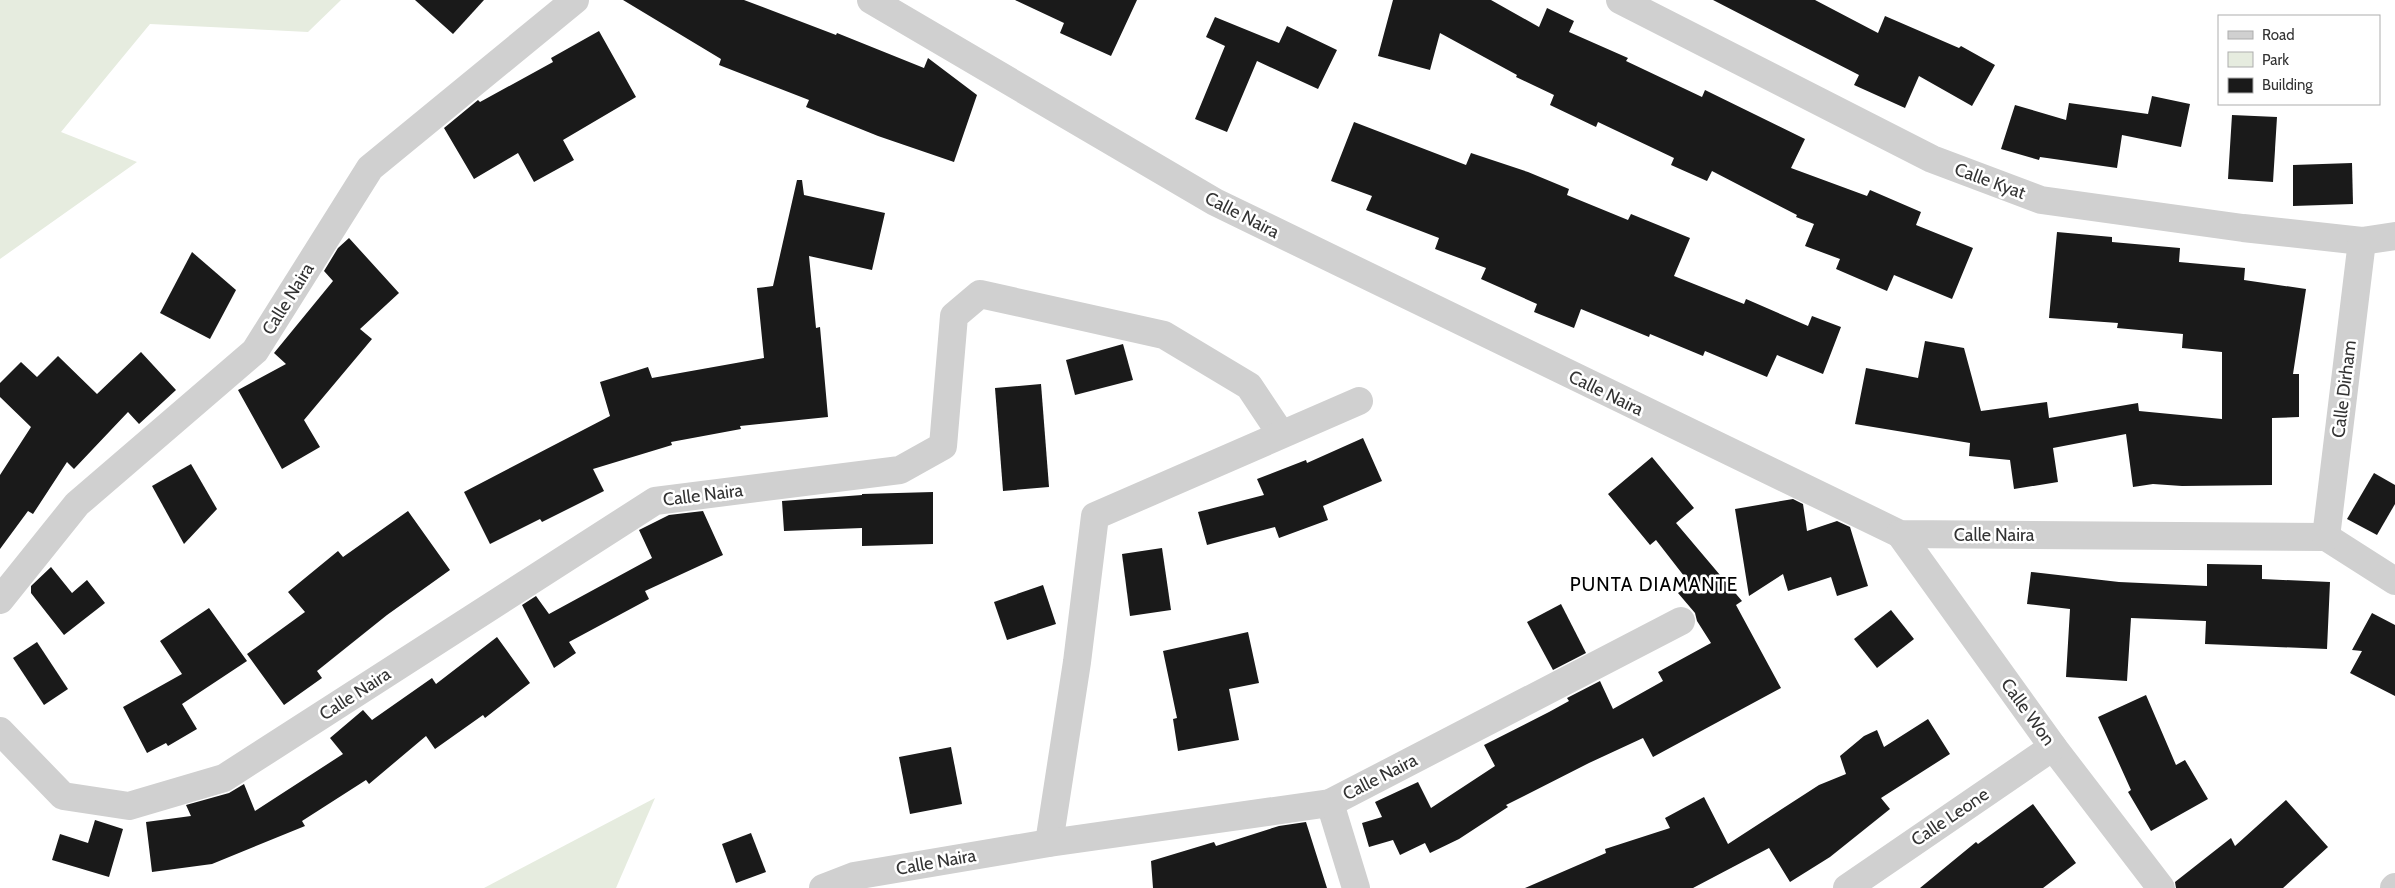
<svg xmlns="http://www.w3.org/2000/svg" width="2395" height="888" font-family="Cabin,sans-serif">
	<rect width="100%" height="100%" fill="#fff"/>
	<g fill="#e6ecdf">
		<path d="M 0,0 L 341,0 L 308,32 L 150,24 L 61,132 L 137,162 L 0,259 Z"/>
		<path d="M 655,798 L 616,888 L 484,888 Z"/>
	</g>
	<g fill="#1a1a1a">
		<path d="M 415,0 L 484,0 L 453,34 Z"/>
		<path d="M 623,0 L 744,0 L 836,35 L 837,33 L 924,68 L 928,58 L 977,95 L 954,162 L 878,136 L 806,107 L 809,100 L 719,65 L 721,59 Z"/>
		<path d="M 1015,0 L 1137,0 L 1111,56 L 1060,33 L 1064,23 Z"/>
		<path d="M 1393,0 L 1491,0 L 1539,27 L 1547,8 L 1574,21 L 1569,32 L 1628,58 L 1626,61 L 1702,97 L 1705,90 L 1805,139 L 1791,168 L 1867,196 L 1870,190 L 1921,212 L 1916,225 L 1973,248 L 1952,299 L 1894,275 L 1887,291 L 1836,269 L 1840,259 L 1805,246 L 1814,224 L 1796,217 L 1797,215 L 1712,171 L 1707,181 L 1671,165 L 1674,158 L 1598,122 L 1596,127 L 1550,105 L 1554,95 L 1516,77 L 1517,75 L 1440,33 L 1430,70 L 1378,56 Z"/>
		<path d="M 1713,0 L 1815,0 L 1878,33 L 1885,16 L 1959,48 L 1961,46 L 1995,65 L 1972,106 L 1919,76 L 1905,108 L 1854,85 L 1859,75 Z"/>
		<path d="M 1215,17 L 1279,43 L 1287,26 L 1337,50 L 1318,89 L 1257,61 L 1227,132 L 1195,119 L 1225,46 L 1206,37 Z"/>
		<path d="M 599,31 L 636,97 L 563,140 L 574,160 L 534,182 L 518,153 L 474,179 L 444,128 L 478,100 L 480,102 L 553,62 L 551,58 Z"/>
		<path d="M 2152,96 L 2190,104 L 2181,147 L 2122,135 L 2117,168 L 2040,157 L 2039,160 L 2001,149 L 2015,105 L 2066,120 L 2069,103 L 2148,114 Z"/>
		<path d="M 2232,115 L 2277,117 L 2273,182 L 2228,179 Z"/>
		<path d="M 1354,122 L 1466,165 L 1471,153 L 1528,172 L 1569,189 L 1567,195 L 1628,220 L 1631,214 L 1690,238 L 1674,276 L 1744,304 L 1746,299 L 1808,326 L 1812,316 L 1841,327 L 1823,374 L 1777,355 L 1767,377 L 1705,351 L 1703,356 L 1650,334 L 1649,337 L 1581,309 L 1574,328 L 1534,312 L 1537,304 L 1481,279 L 1486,268 L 1435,249 L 1439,238 L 1366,210 L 1372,196 L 1331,181 Z"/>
		<path d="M 2352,163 L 2353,204 L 2293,206 L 2293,165 Z"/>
		<path d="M 797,180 L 802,180 L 804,195 L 885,213 L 872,270 L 809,256 L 816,328 L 820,327 L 828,417 L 740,426 L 741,429 L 671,442 L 672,445 L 593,469 L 604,491 L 542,522 L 540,519 L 490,544 L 464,492 L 610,416 L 600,382 L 648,367 L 652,378 L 764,358 L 757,288 L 773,286 Z"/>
		<path d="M 2057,232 L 2112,237 L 2112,242 L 2180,248 L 2179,262 L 2245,268 L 2244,280 L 2306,289 L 2293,374 L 2299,374 L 2299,417 L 2272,418 L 2272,485 L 2182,486 L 2153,484 L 2133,487 L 2126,434 L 2053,448 L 2058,482 L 2014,489 L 2010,460 L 1969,456 L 1970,443 L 1855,424 L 1866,368 L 1918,378 L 1925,341 L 1964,348 L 1981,411 L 2047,402 L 2049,418 L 2138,403 L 2139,411 L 2222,419 L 2222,352 L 2182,348 L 2183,334 L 2117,328 L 2118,323 L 2049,318 Z"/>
		<path d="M 349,238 L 399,293 L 360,329 L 372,339 L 304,420 L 320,447 L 282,469 L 238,390 L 286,364 L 274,353 L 333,281 L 324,271 L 338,248 Z"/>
		<path d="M 192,252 L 236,290 L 210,339 L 160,313 Z"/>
		<path d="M 1123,344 L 1133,380 L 1075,395 L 1066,360 Z"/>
		<path d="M 141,352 L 176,390 L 139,424 L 128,412 L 74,469 L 67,462 L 33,514 L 28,511 L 0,549 L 0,475 L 31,427 L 0,397 L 0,383 L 21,362 L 37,377 L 58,356 L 97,394 Z"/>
		<path d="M 1041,384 L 1049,487 L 1003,491 L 995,388 Z"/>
		<path d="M 1363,438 L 1382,481 L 1323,506 L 1328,520 L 1279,538 L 1275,527 L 1207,545 L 1198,512 L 1264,495 L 1257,479 L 1306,460 L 1307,463 Z"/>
		<path d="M 1652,457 L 1694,508 L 1676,523 L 1742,601 L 1736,605 L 1781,688 L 1653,757 L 1643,738 L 1589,763 L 1506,805 L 1508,807 L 1459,839 L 1430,853 L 1425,843 L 1400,855 L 1393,840 L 1369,847 L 1362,823 L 1382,817 L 1375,802 L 1418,782 L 1431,808 L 1495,766 L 1484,745 L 1549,712 L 1569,701 L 1567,698 L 1600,681 L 1613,709 L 1663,681 L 1658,672 L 1711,643 L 1697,621 L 1695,613 L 1678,593 L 1691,585 L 1656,540 L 1650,545 L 1608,494 Z"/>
		<path d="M 191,464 L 217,509 L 184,544 L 152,486 Z"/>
		<path d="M 2374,473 L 2395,485 L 2395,504 L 2377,535 L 2347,519 Z"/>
		<path d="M 933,492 L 933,544 L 862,546 L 862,528 L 784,531 L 782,501 L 862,495 L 862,494 Z"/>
		<path d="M 1793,499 L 1803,504 L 1807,531 L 1837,521 L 1850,527 L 1868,586 L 1837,596 L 1831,577 L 1788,591 L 1783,574 L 1749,596 L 1735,509 Z"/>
		<path d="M 408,511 L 450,570 L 387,615 L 317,671 L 322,678 L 284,705 L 247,654 L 305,612 L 288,592 L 338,551 L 343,557 Z"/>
		<path d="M 703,511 L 723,555 L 645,591 L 649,599 L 569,642 L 576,653 L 554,668 L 522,605 L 536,596 L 549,614 L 652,558 L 639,530 L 669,515 Z"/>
		<path d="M 1162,548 L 1171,610 L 1130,616 L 1122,554 Z"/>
		<path d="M 2207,564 L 2262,565 L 2262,579 L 2330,582 L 2327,649 L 2205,644 L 2206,621 L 2131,618 L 2127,681 L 2066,677 L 2070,609 L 2027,604 L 2031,572 L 2119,582 L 2207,586 Z"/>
		<path d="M 51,567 L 72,593 L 87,580 L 105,603 L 64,635 L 31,593 L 31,586 Z"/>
		<path d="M 1043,585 L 1056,624 L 1007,640 L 994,602 Z"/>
		<path d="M 1561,604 L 1586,653 L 1553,670 L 1527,622 Z"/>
		<path d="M 209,608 L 247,661 L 182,704 L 197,729 L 168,746 L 166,743 L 147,753 L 123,707 L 182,674 L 160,641 Z"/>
		<path d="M 1891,610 L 1914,639 L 1877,668 L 1854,639 Z"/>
		<path d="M 2372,613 L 2395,625 L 2395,696 L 2350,673 L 2362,651 L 2352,650 Z"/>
		<path d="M 1248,632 L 1259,683 L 1229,689 L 1239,740 L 1178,751 L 1173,719 L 1177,718 L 1163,651 Z"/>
		<path d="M 497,637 L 530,683 L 485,718 L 483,715 L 435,749 L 426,736 L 369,784 L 366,780 L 302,821 L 305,826 L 212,864 L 152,872 L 146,822 L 191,816 L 186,805 L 229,793 L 244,784 L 255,811 L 343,754 L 330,738 L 363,710 L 372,720 L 432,678 L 436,684 Z"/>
		<path d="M 37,642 L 68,689 L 44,705 L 13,658 Z"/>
		<path d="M 2146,695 L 2176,765 L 2185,760 L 2208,799 L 2151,831 L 2128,792 L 2131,790 L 2098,717 Z"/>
		<path d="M 1928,719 L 1950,754 L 1881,798 L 1890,809 L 1830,857 L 1790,882 L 1769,848 L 1693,888 L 1525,888 L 1606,853 L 1605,849 L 1670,828 L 1665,818 L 1704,797 L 1728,844 L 1819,785 L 1846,774 L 1840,756 L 1864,736 L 1877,730 L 1884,747 Z"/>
		<path d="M 951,747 L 962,804 L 910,814 L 899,757 Z"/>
		<path d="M 2286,800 L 2328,847 L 2283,888 L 2176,888 L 2175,882 L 2231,838 L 2235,846 Z"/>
		<path d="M 2033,804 L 2076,863 L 2043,888 L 1920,888 L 1976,842 L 1978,844 Z"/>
		<path d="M 95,820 L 123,829 L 109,877 L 52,860 L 60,834 L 88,843 Z"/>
		<path d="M 1306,822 L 1327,888 L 1153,888 L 1151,861 L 1214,842 L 1216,846 L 1279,826 Z"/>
		<path d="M 751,833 L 766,872 L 736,883 L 722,844 Z"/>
	</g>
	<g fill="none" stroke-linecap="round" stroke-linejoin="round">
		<g stroke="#d0d0d0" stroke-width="28">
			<path d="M 871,0 L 1215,202 L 1900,534 L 2326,537 L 2395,581"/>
			<path d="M 1620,0 L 1932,159 L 2041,200 L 2243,228 L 2362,241 L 2395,236"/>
			<path d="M 1900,534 L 2053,747 L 2161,888"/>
			<path d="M 2326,537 L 2362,241"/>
			<path d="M 0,600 L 77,504 L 255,351 L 370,168 L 575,0"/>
			<path d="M 0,731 L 63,796 L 129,806 L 224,778 L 655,501 L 900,470 L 943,446 L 954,316 L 980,294 L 1164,335 L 1249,386 L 1281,434"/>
			<path d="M 1330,803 L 1356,888"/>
			<path d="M 1049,843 L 1077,662 L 1095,516 L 1359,401"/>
			<path d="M 823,888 L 854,876 L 1049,843 L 1330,803 L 1681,621"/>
			<path d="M 1847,888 L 2053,747"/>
			<path d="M 2394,888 L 2395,887"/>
		</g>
	</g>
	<g text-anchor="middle" stroke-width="5" stroke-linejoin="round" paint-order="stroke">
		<g font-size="18" fill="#333" stroke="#fff">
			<text transform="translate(1990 181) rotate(20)" y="6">Calle Kyat</text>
			<text transform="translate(1242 215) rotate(27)" y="6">Calle Naira</text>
			<text transform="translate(288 299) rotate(-58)" y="6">Calle Naira</text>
			<text transform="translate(2344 389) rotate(-83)" y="6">Calle Dirham</text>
			<text transform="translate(1606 393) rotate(26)" y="6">Calle Naira</text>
			<text transform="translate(703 495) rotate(-7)" y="6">Calle Naira</text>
			<text x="1994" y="541">Calle Naira</text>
			<text transform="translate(355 694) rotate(-33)" y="6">Calle Naira</text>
			<text transform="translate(2028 712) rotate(54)" y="6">Calle Won</text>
			<text transform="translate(1380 777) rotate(-27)" y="6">Calle Naira</text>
			<text transform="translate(1950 817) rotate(-34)" y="6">Calle Leone</text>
			<text transform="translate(936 862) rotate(-10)" y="6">Calle Naira</text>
		</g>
		<g font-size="19" letter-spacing="1" fill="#000" stroke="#fff">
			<text x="1654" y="591">PUNTA DIAMANTE</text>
		</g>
	</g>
	<rect x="2218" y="15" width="162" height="90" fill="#ffffff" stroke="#adadad"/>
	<rect x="2228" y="31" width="25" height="8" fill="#d0d0d0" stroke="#adadad"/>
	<text x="2262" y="40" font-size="15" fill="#333333">Road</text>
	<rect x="2228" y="52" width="25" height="15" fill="#e6ecdf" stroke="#adadad"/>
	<text x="2262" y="65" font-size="15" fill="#333333">Park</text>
	<rect x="2228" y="78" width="25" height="15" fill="#1a1a1a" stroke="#adadad"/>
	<text x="2262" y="90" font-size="15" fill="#333333">Building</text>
</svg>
